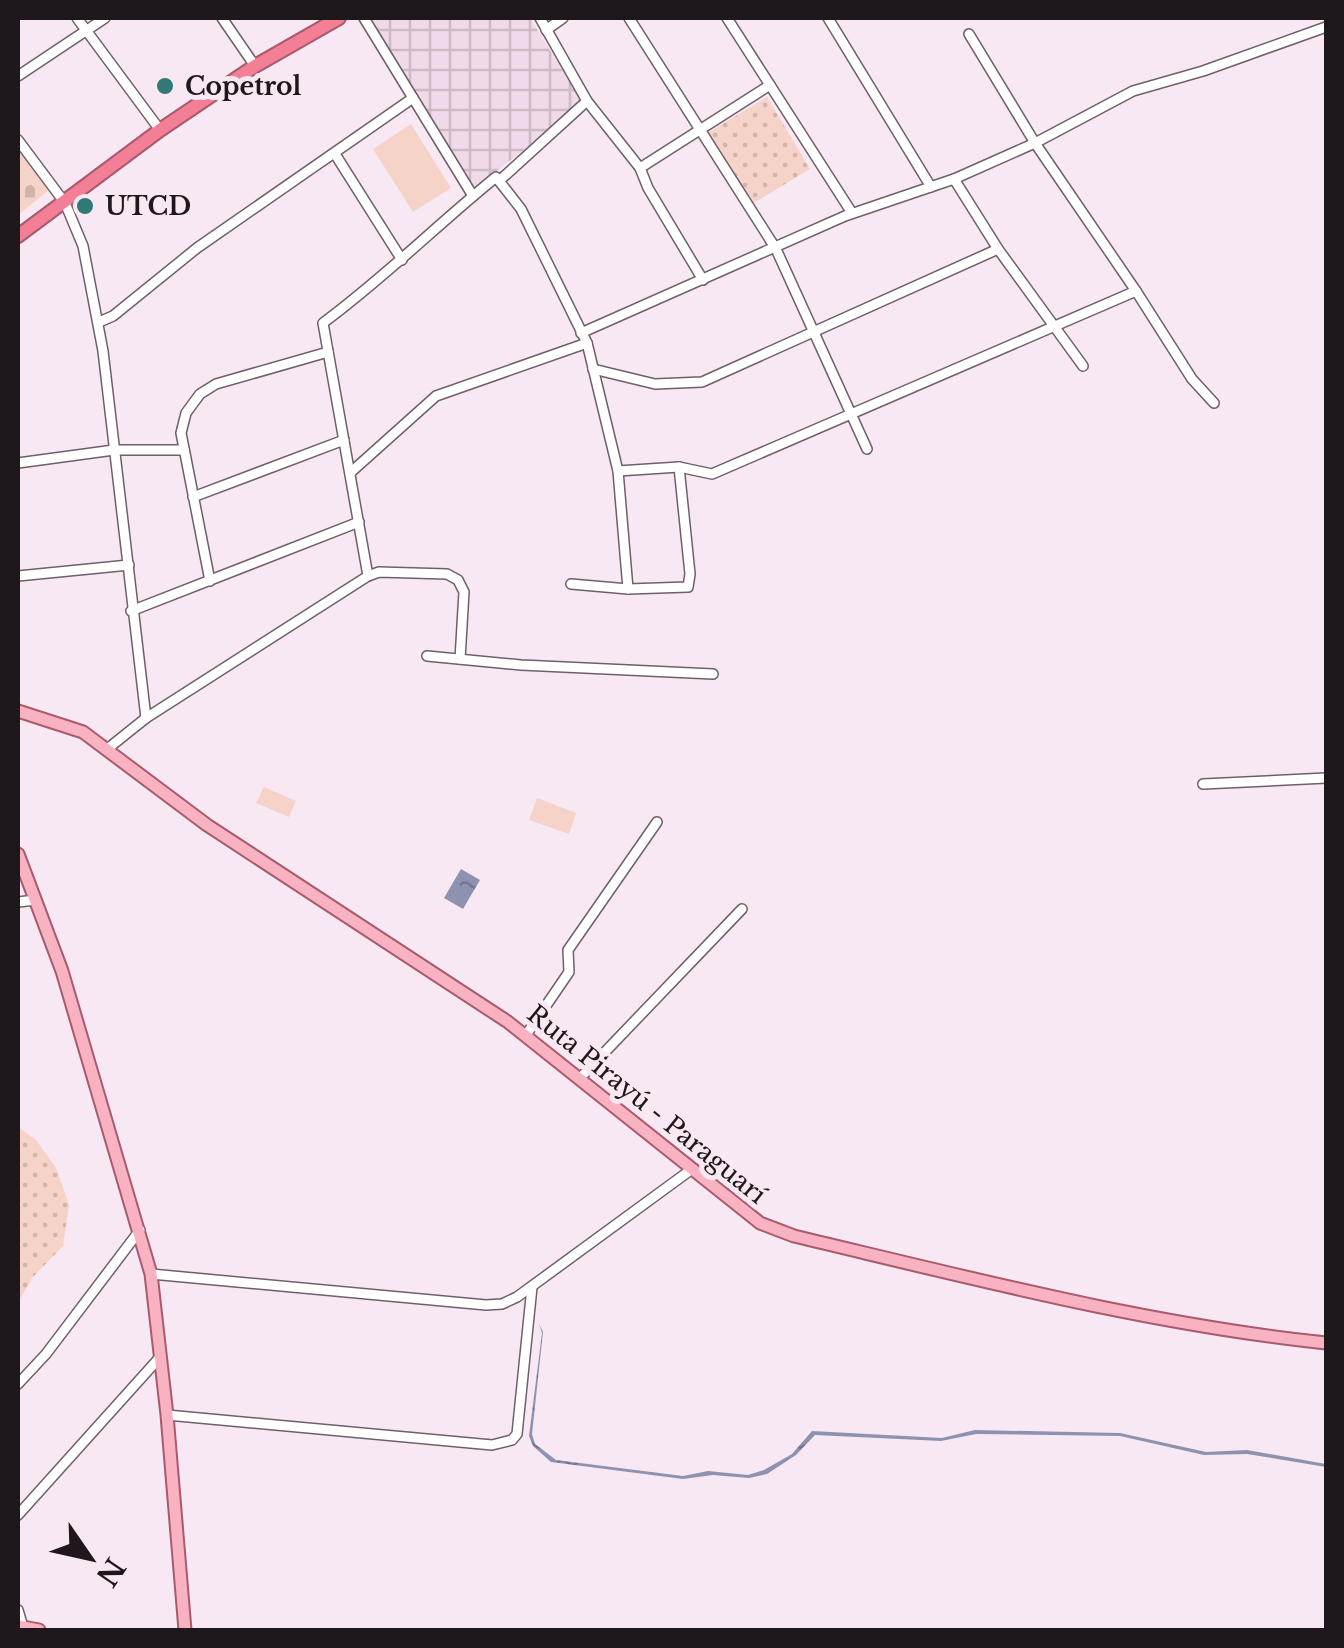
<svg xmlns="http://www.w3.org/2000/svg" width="1344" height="1648" font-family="'Libre Baskerville',serif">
	<defs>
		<pattern id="industrial-grid" width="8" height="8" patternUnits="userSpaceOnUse" patternTransform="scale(2.5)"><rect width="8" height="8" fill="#f0d9e8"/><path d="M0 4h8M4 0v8" fill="none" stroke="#cdbac6"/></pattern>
		<pattern id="grass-dots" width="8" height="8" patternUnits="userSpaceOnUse" patternTransform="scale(2.5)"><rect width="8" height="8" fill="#f6d3c8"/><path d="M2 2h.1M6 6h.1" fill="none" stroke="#d2b4ab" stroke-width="1.8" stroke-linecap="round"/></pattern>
		<pattern id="cemetery-stones" width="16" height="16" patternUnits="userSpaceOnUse" patternTransform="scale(2.5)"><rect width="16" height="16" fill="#f6d3c8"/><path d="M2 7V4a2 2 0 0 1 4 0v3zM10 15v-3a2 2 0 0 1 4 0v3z" fill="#d2b4ab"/></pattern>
		<pattern id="water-ripples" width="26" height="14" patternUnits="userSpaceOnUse" patternTransform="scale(2.5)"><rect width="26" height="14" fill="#8e92b1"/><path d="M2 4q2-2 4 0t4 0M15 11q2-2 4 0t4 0" fill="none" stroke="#73768f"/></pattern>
	</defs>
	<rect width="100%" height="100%" fill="#f8e8f3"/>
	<path fill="url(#industrial-grid)" d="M 377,18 L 530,18 L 584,105 L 474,188 L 413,98 L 370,21 Z"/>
	<g fill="url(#grass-dots)">
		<path d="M 767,97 L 810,169 L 752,204 L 706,134 Z"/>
		<path d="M 18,1127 L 36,1140 L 56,1168 L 69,1205 L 63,1246 L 32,1278 L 18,1303 Z"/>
	</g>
	<path fill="url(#cemetery-stones)" d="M 18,147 L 49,190 L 18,215 Z"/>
	<g fill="#f6d3c8">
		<path d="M 411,124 L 451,188 L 413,212 L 373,149 Z"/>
		<path d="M 264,787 L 296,801 L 289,817 L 256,803 Z"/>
		<path d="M 537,798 L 576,813 L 569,834 L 529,820 Z"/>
	</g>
	<g fill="url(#water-ripples)">
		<path d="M 461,869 L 480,880 L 463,909 L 444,898 Z"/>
		<path d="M 539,1324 L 543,1332 L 532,1434 L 535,1444 L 556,1460 L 683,1476 L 708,1471 L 748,1475 L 764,1470 L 792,1454 L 812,1431 L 942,1438 L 975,1430 L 1120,1433 L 1206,1452 L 1247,1450 L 1326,1464 L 1326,1467 L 1247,1454 L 1204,1455 L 1120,1436 L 976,1434 L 941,1441 L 815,1435 L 796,1455 L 767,1474 L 749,1478 L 713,1475 L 683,1479 L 551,1462 L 533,1446 L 529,1436 L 542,1333 Z"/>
	</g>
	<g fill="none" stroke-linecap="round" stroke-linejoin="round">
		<g stroke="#6d6069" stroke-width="12">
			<g id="minor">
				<path d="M 77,18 L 160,130"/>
				<path d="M 222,18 L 255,66"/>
				<path d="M 364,18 L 473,196"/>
				<path d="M 540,18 L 587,101 L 640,168 L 648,188 L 703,280"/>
				<path d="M 629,18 L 776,249 L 867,449"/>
				<path d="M 727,18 L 852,213"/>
				<path d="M 828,18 L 931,187"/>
				<path d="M 546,30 L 563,18"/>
				<path d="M 969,34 L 1035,143 L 1136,291 L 1192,379 L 1214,403"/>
				<path d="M 18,76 L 105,18"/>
				<path d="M 18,140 L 65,203 L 83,246 L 103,351 L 146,718"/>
				<path d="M 335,154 L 402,260"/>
				<path d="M 640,168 L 770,85"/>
				<path d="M 954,179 L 998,249 L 1083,366"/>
				<path d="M 499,181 L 587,101"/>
				<path d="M 99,322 L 113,316 L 197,248 L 413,98"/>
				<path d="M 581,333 L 845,216 L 954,179 L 1035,143 L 1133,91 L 1203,71 L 1326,27"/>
				<path d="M 593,369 L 655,384 L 702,382 L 998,249"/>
				<path d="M 18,463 L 114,450 L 184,450"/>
				<path d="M 618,471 L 679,467 L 712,474 L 1136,291"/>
				<path d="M 350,473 L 436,396 L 587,343"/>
				<path d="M 193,497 L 344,440"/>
				<path d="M 18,576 L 129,565"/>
				<path d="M 368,576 L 323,323 C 384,278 437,225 496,177 L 521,209 L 587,343 L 618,471 L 628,589"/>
				<path d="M 210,581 L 181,433 L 186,413 L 200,394 L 216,384 L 328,352"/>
				<path d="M 571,584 L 628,589 L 688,587 L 690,574 L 679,467"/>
				<path d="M 131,611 L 359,522"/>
				<path d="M 427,656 L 521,665 L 713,674"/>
				<path d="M 106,750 L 146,718 L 368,576 L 379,572 L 447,574 L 458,580 L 464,592 L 460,659"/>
				<path d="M 1203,784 L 1326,778"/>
				<path d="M 18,902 L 35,900"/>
				<path d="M 526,1035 L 569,972 L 568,950 L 657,822"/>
				<path d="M 580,1078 L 742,909"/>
				<path d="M 151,1274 L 486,1305 L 502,1304 L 517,1297 L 692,1169"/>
				<path d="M 18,1384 L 46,1354 L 140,1230"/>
				<path d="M 167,1415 L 492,1445 L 512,1440 L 517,1434 L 532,1287"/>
				<path d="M 18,1515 L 161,1356"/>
				<path d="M 18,1610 L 23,1627"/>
			</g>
		</g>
		<g stroke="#a85b6c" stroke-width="15">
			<g id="major">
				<path d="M 18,711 L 83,732 L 207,825 L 508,1022 L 760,1223 L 794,1236 C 971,1278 1146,1324 1326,1343"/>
				<path d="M 18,854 L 62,971 L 151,1274 L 167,1415 L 185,1630"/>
				<path d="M 18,1626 L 39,1630"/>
			</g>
		</g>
		<g stroke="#a85b6c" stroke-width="16">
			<path id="highway" d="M 18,236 L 160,130 L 255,66 L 339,18"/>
		</g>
		<use href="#minor" stroke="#fff" stroke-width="9"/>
		<use href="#major" stroke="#f8b2c1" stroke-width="11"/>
		<use href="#highway" stroke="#f37f97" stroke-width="12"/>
	</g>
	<g fill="#317975" stroke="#f8e8f3" stroke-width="4">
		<circle cx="165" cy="86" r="10"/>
		<circle cx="85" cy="206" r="10"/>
	</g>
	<g text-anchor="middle" stroke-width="10" stroke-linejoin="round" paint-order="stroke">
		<g font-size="25" font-weight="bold" fill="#1e181c" stroke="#f8e8f3" text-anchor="start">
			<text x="185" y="95">Copetrol</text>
			<text x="105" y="215">UTCD</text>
		</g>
		<g font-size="25" fill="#1e181c" stroke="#f8e8f3">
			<text transform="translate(647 1104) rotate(39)" y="9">Ruta Pirayú - Paraguarí</text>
		</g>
	</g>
	<rect width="1344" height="1648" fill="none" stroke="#1e181c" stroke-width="40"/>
	<g transform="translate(90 1558) rotate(124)" stroke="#f8e8f3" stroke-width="8" paint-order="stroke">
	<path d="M0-8L18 38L0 25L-18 38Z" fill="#1e181c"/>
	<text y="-15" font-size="28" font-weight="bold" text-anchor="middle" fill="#1e181c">N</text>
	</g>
</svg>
